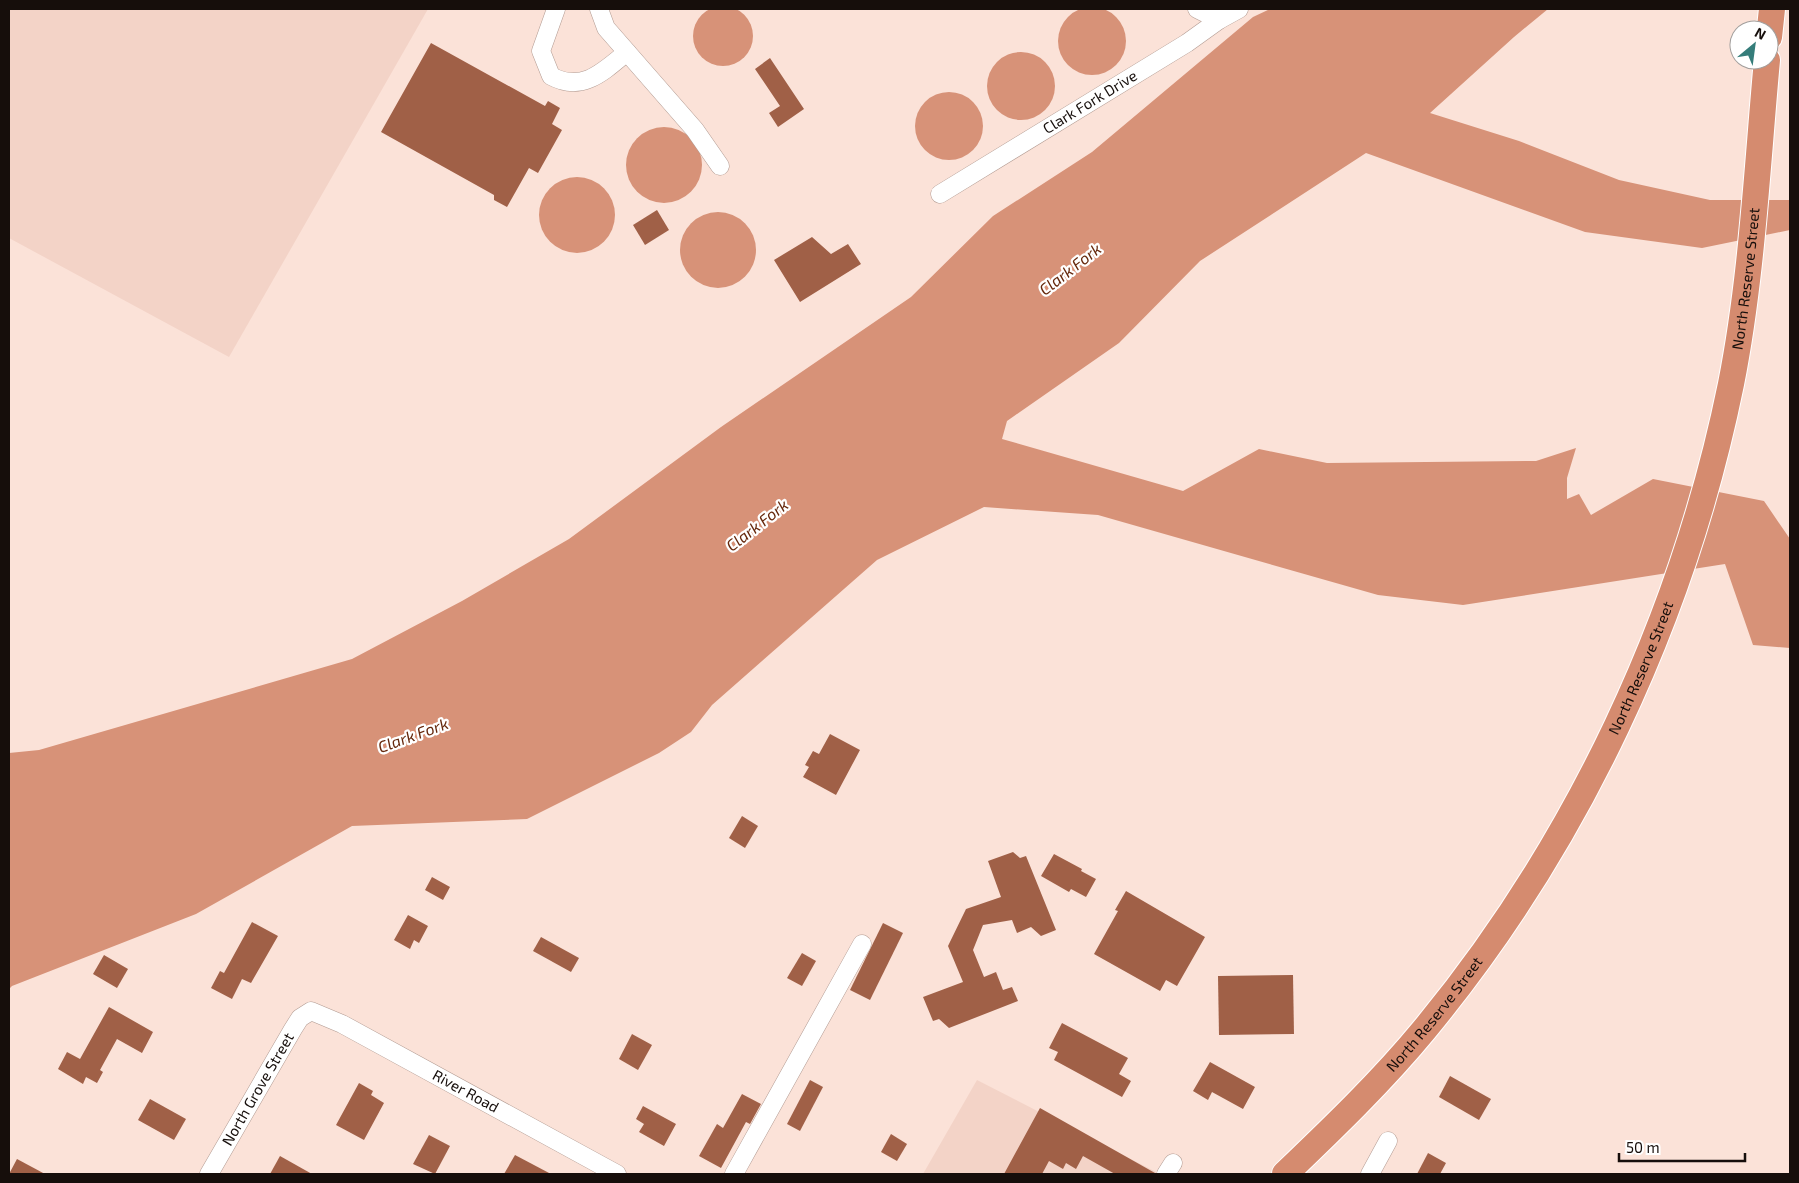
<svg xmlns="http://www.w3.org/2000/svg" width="1799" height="1183" font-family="'Exo 2',sans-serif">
	<rect width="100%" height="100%" fill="#fbe2d8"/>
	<g fill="#f3d3c7">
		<path d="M 9,9 L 428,9 L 229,357 L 9,238 Z"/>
		<path d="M 977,1080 L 1160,1174 L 923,1174 Z"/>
	</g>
	<g fill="#d79278">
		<circle cx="723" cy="36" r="30"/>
		<circle cx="1092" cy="41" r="34"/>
		<path d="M 1270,9 L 1548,9 L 1514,37 L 1430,113 L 1519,141 L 1619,180 L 1710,200 L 1790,200 L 1790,230 L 1702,248 L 1585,232 L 1366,153 L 1200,261 L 1119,343 L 1007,421 L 1002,439 L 1183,491 L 1259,449 L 1327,463 L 1536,461 L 1576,448 L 1567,478 L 1567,499 L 1579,494 L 1591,515 L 1653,479 L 1764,501 L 1790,539 L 1790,648 L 1753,645 L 1725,564 L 1463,605 L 1378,595 L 1098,515 L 984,507 L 877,560 L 712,705 L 691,732 L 659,753 L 527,819 L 352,826 L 196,914 L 12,986 L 9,989 L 9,753 L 39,750 L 352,659 L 462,601 L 569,539 L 721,427 L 911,297 L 993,216 L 1092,152 L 1253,17 Z"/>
		<circle cx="1021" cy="86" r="34"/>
		<circle cx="949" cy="126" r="34"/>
		<circle cx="664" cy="165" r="38"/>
		<circle cx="577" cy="215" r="38"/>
		<circle cx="718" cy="250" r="38"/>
	</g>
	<g fill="#a06047">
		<path d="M 431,43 L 545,106 L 548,101 L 560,108 L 552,124 L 562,130 L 538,173 L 529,168 L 507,207 L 494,200 L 494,195 L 381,132 Z"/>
		<path d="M 770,58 L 804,109 L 778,127 L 769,113 L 780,106 L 755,69 Z"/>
		<path d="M 657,210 L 669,230 L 645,245 L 633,225 Z"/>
		<path d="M 812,237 L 831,254 L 848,244 L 861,264 L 800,302 L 774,260 Z"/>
		<path d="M 830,734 L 860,750 L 836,795 L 803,777 L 809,767 L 805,765 L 813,751 L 819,754 Z"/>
		<path d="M 742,816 L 758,826 L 745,848 L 729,838 Z"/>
		<path d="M 1013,852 L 1020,858 L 1026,856 L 1056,930 L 1041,936 L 1031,927 L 1017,933 L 1012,920 L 983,925 L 973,950 L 984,977 L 996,972 L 1003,990 L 1012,987 L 1018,1001 L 949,1028 L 939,1019 L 933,1021 L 923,997 L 963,982 L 948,946 L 966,909 L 1001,897 L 988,861 Z"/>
		<path d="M 1054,854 L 1082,869 L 1081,871 L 1096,879 L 1086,897 L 1071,889 L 1069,892 L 1041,876 Z"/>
		<path d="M 432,877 L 450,887 L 443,900 L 425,890 Z"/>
		<path d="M 1126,891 L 1205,937 L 1177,986 L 1166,980 L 1160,991 L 1094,954 L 1118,911 L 1115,910 Z"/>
		<path d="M 408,915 L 428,926 L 419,943 L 414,940 L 410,949 L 394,940 Z"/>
		<path d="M 252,922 L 278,936 L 251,983 L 242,979 L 232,999 L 211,988 L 220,971 L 224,973 Z"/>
		<path d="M 883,923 L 903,933 L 870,1000 L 850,990 Z"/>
		<path d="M 541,937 L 579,958 L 571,972 L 533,951 Z"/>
		<path d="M 802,953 L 816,961 L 802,986 L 787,978 Z"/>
		<path d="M 104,955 L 128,969 L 117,988 L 93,974 Z"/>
		<path d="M 1293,975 L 1294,1034 L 1219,1035 L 1218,976 Z"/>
		<path d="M 109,1007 L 153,1032 L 142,1053 L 117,1039 L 100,1070 L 103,1072 L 97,1083 L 86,1077 L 83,1084 L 58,1069 L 67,1052 L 80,1059 Z"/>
		<path d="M 1062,1023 L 1128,1058 L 1119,1074 L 1131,1081 L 1122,1097 L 1054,1060 L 1058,1052 L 1049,1048 Z"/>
		<path d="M 632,1034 L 652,1045 L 638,1070 L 619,1059 Z"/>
		<path d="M 1210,1062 L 1255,1087 L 1243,1109 L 1212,1092 L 1208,1100 L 1193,1091 Z"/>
		<path d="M 1450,1076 L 1491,1099 L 1479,1120 L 1439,1097 Z"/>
		<path d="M 810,1080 L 823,1087 L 800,1131 L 787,1124 Z"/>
		<path d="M 359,1083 L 373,1091 L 371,1095 L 384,1103 L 364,1140 L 336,1125 Z"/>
		<path d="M 742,1094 L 761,1104 L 750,1124 L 746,1122 L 721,1168 L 699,1156 L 717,1124 L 723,1128 Z"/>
		<path d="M 150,1099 L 186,1119 L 174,1140 L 138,1120 Z"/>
		<path d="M 643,1106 L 676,1124 L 664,1146 L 639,1132 L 644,1124 L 636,1119 Z"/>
		<path d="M 1040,1108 L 1155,1173 L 1155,1174 L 1115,1174 L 1083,1156 L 1076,1169 L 1066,1163 L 1063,1169 L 1049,1161 L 1042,1174 L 1004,1174 Z"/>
		<path d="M 891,1134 L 907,1144 L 897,1161 L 881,1152 Z"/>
		<path d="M 429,1135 L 450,1146 L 435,1174 L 413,1164 Z"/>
		<path d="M 1428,1153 L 1446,1163 L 1440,1174 L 1417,1174 Z"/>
		<path d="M 515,1155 L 551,1174 L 504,1174 Z"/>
		<path d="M 280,1156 L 312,1174 L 270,1174 Z"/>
		<path d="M 17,1159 L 45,1174 L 9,1174 Z"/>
	</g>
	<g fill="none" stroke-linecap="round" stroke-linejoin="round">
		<g stroke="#b29b92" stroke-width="19">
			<g id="minor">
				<path d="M 556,9 L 541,51 L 551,76 C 582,93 603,72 627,52"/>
				<path d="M 599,9 L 606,28 L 695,130 L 720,166"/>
				<path d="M 1197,9 L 1219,20"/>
				<path id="s1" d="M 940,194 L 1187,43 L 1219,20 L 1239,9"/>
				<path id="s2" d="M 209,1174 L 293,1029 L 300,1018 L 311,1011 L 342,1024 L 617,1174"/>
				<path d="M 734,1174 L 862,944"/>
				<path d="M 1166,1174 L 1173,1163"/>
				<path d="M 1370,1174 L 1388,1141"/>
			</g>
		</g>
		<g stroke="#fff" stroke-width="28">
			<g id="highway">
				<path d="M 1769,37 L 1772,9"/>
				<path id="s3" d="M 1285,1174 C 1333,1128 1382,1081 1424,1030 C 1577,845 1683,619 1731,384 C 1752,278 1757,168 1767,60"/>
			</g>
		</g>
		<use href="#minor" stroke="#fff" stroke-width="18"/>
		<use href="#highway" stroke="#d58b6f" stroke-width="26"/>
	</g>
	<g text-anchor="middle" stroke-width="4.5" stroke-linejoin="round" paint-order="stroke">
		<g font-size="15" fill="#160e0b" stroke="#fff">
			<text dy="5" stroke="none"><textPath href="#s1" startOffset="176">Clark Fork Drive</textPath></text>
			<text dy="5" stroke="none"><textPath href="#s3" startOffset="1029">North Reserve Street</textPath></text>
			<text dy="5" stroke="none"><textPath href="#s3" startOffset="624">North Reserve Street</textPath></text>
			<text dy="5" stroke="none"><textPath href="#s3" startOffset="219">North Reserve Street</textPath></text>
			<text dy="5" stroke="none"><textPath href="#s2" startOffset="98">North Grove Street</textPath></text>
			<text dy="5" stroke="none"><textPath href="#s2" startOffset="368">River Road</textPath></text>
		</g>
		<g font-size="16" font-style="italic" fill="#66280c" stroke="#fff">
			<text transform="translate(1070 269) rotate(-38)" y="6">Clark Fork</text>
			<text transform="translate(757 525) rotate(-38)" y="6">Clark Fork</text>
			<text transform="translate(413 735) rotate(-20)" y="6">Clark Fork</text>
		</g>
	</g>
	<rect width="1799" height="1183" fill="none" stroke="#160e0b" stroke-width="20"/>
	<g transform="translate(1754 45) rotate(29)"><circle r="24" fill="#ffffff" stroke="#a29f9d"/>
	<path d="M0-4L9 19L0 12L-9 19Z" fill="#357d7a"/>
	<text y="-8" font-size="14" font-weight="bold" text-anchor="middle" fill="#160e0b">N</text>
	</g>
	<path d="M1619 1153v8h126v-8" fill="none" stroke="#160e0b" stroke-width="2.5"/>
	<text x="1626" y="1153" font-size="15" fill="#160e0b" stroke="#ffffff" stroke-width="4" paint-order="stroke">50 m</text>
</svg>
